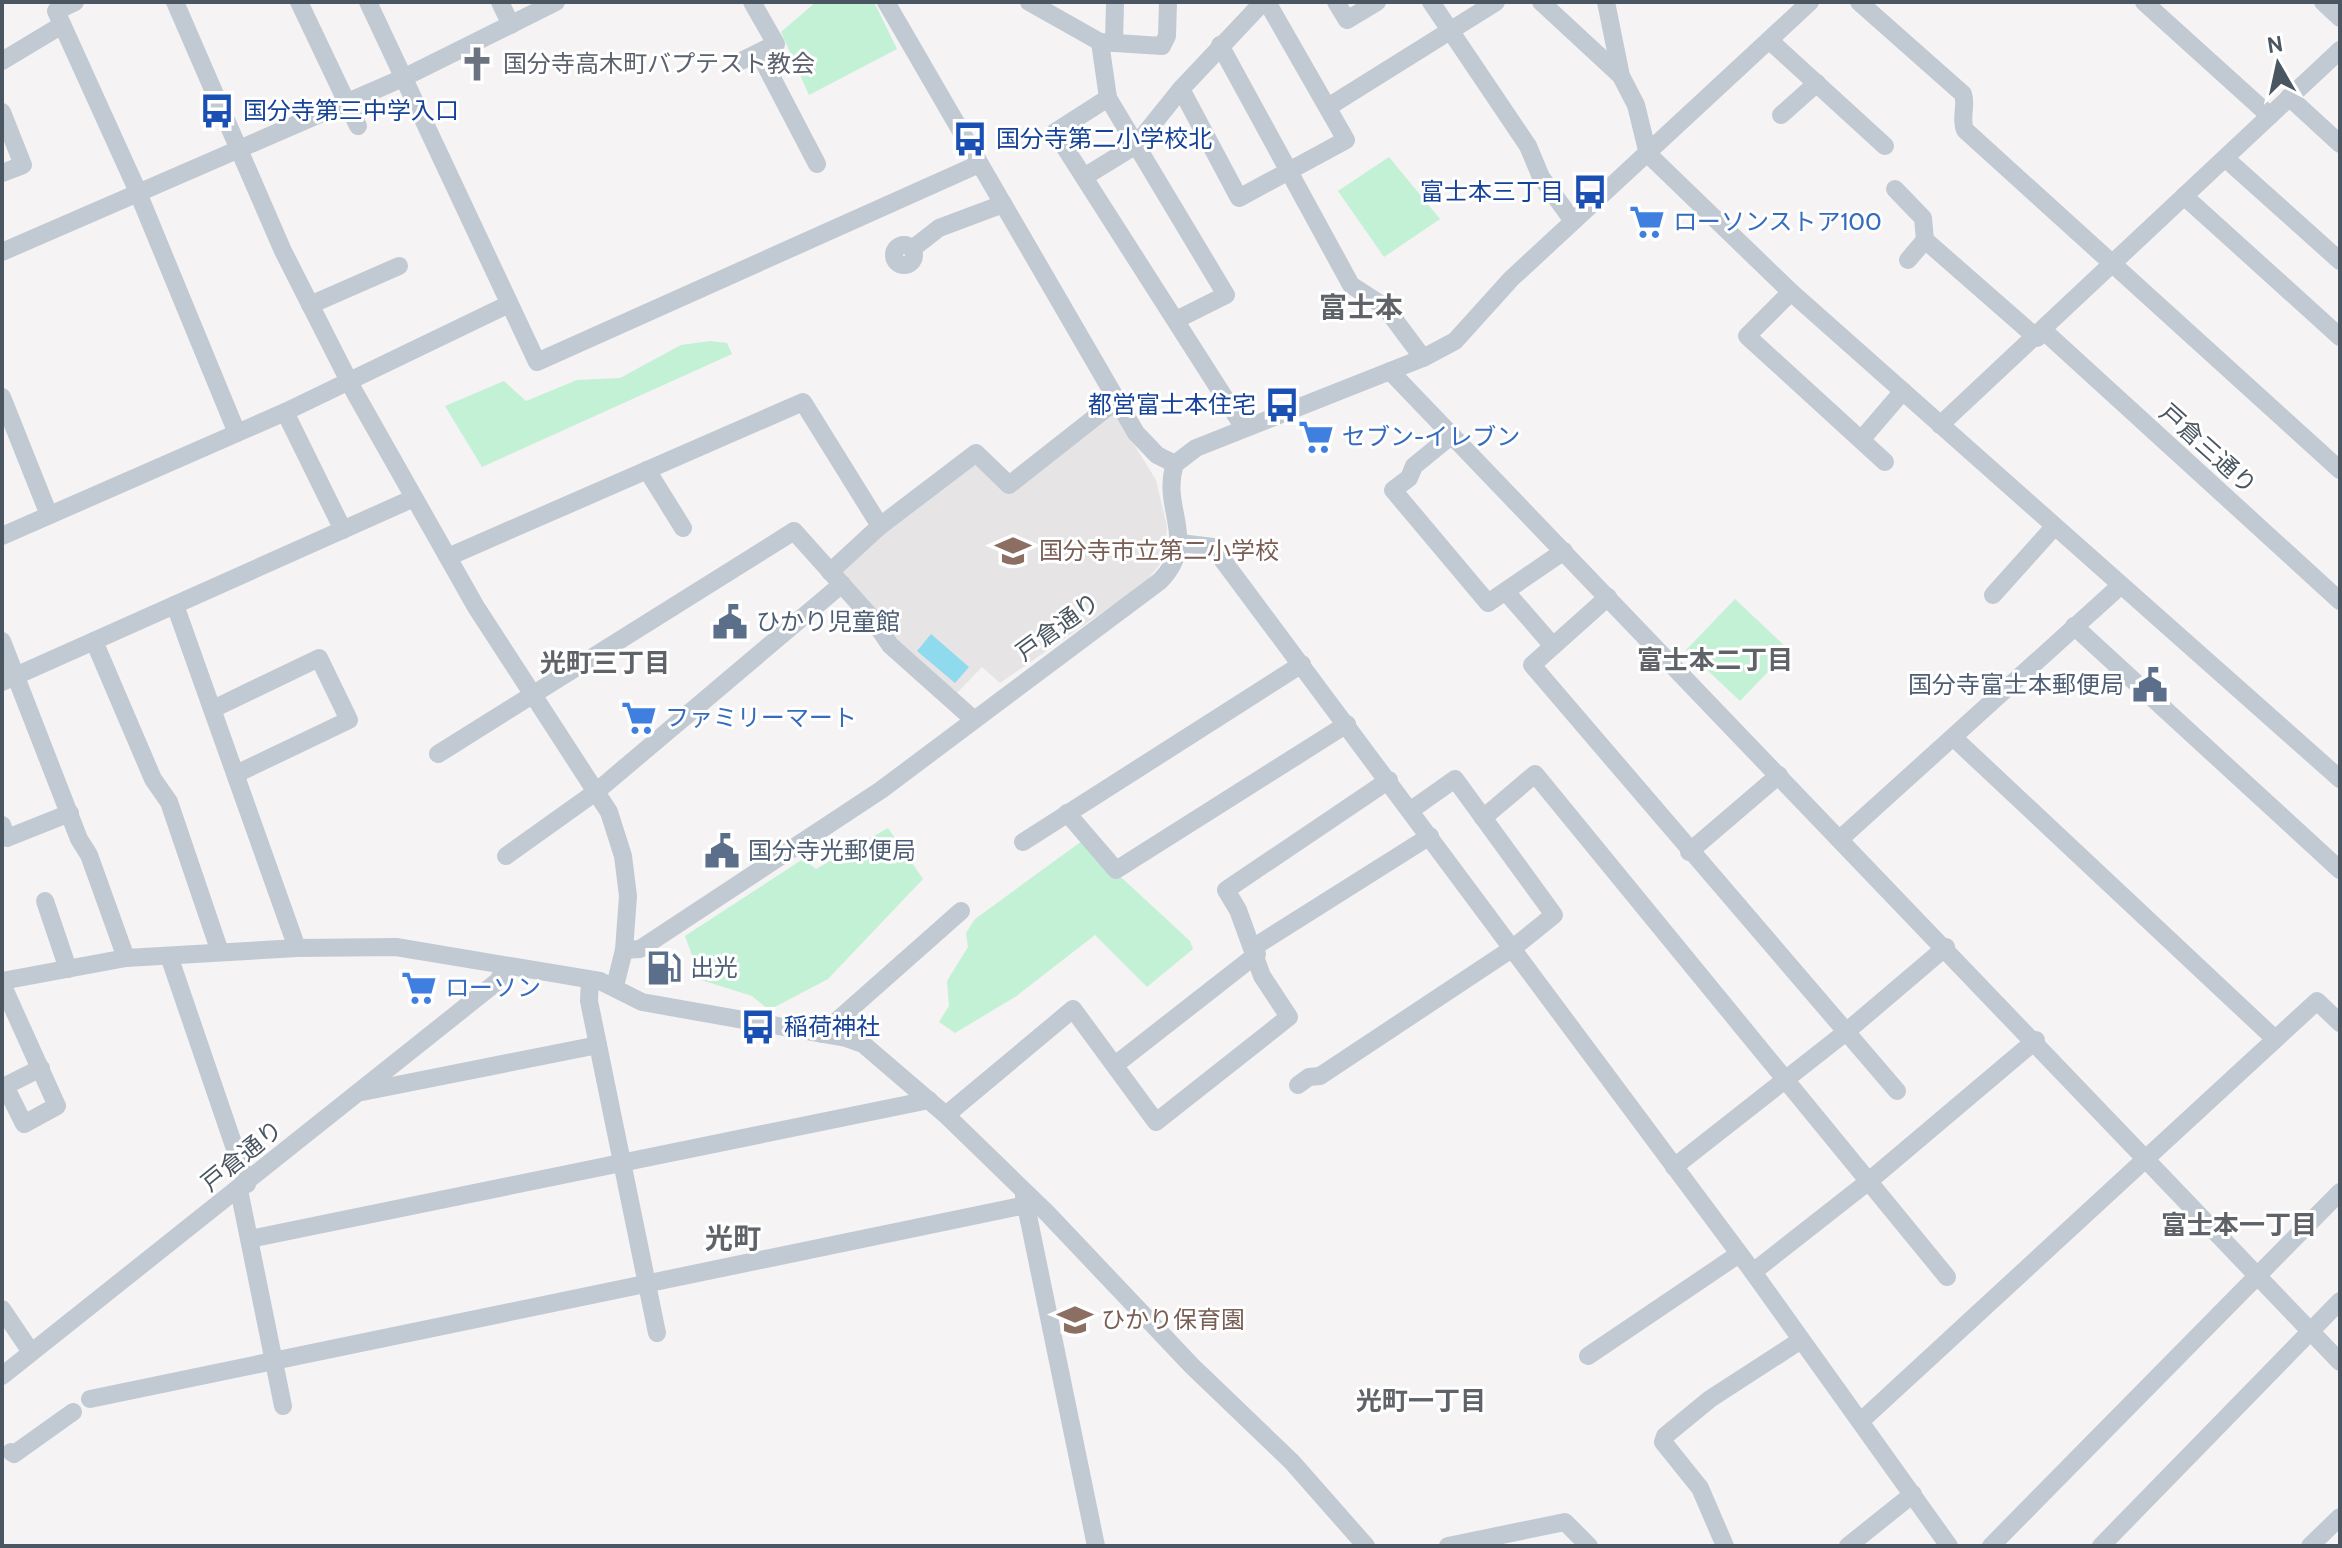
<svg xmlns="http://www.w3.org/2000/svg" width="2342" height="1548" font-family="Cabin,'Noto Sans JP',sans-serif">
	<rect width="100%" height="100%" fill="#f5f3f3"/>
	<path fill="#e6e4e5" d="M 1114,412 L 1156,480 L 1167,526 L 1164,559 L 1145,583 L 1000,683 L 982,667 L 954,696 L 894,640 L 840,569 L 974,459 L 1008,493 Z"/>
	<g fill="#c3f1d5">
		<path d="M 816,2 L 874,2 L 897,49 L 809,95 L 781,32 Z"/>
		<path d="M 1389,157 L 1440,219 L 1384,257 L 1338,191 Z"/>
		<path d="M 710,341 L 727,343 L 732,354 L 482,467 L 445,406 L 504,381 L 526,401 L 577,380 L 620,378 L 681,345 Z"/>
		<path d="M 1735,599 L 1789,650 L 1740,701 L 1686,650 Z"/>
		<path d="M 888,828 L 923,879 L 828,979 L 769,1010 L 752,996 L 701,980 L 685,936 L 803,859 L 816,869 Z"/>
		<path d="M 1082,841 L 1190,941 L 1193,949 L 1147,987 L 1095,935 L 1015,997 L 955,1033 L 939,1022 L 949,1006 L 947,981 L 968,947 L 966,933 L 975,919 Z"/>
	</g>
	<path fill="#90daee" d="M 931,634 L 969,667 L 955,683 L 917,651 Z"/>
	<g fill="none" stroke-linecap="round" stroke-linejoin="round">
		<g stroke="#c1cad2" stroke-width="18">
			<path d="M 75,2 L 56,11 L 134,183 L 237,433"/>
			<path d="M 175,2 L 283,251 L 355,393 L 476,607 L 609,812 L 623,856 L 628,896 L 624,950 L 615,986"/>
			<path d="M 299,2 L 358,126"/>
			<path d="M 368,2 L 537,362 L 979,164"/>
			<path d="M 500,2 L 511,25"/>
			<path d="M 886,2 L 1136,433 L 1157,455 L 1175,464"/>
			<path d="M 1029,2 L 1100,42 L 1162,46 L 1167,36 L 1168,2"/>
			<path d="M 1336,2 L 1347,20 L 1377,2"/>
			<path d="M 1431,2 L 1528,146 L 1541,177 L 1573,221"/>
			<path d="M 1541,2 L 1621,76"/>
			<path d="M 1606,2 L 1621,76 L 1636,105 L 1648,154 L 1791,292 L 2340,779"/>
			<path d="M 1859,2 L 1963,94 C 1967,106 1960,117 1965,130 L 2340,470"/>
			<path d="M 2144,2 L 2270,116"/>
			<path d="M 2323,2 L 2340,18"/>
			<path d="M 1769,40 L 1885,146"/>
			<path d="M 1100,42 L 1108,98 L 1226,295 L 1176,320"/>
			<path d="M 1114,43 L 1115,2"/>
			<path d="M 1220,45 L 1351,285 L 1385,307 L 1423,358"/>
			<path d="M 759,53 L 817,164"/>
			<path d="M 2,61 L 62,25"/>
			<path d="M 741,61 L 776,44 L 752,2"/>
			<path d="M 1181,89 L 1239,198 L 1346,140 L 1267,2"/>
			<path d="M 2289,97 L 2340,144"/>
			<path d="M 1108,98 L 1055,132 L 1244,428"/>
			<path d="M 1328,107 L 1496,2"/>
			<path d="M 2,112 L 23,165 L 2,173"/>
			<path d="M 1781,115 L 1817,83"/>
			<path d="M 2225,158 L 2340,261"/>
			<path d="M 1084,177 L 1136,145 L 1181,89 L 1263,2"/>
			<path d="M 1895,189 L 1923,218 L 1925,240 L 2037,338"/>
			<path d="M 2184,196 L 2340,337"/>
			<circle cx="904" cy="255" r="10"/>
			<path d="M 912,249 L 939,228 L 1003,204"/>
			<path d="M 2,252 L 403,78 L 556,2"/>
			<path d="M 1908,260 L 1925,240"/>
			<path d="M 1791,292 L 1747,336 L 1885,462"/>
			<path d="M 310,305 L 399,266"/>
			<path d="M 2044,331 L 2340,601"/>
			<path d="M 1390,371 L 2340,1362"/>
			<path d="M 2,397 L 49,515"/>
			<path d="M 285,412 L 343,530"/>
			<path d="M 1940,425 L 2340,50"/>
			<path d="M 1452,435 L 1414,466 L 1409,478 L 1393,490 L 1488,603 L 1564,551"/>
			<path d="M 1861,440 L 1903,391"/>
			<path d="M 1175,464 L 1196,448 L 1423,358 L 1455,341 L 1511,279 L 1810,2"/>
			<path d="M 647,470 L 683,528"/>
			<path d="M 2,536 L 285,412 L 509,304"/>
			<path d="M 1180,543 L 1213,547 L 1753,1272 L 1949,1546"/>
			<path d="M 448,557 L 803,402 L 880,526"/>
			<path d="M 830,572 L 880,526 L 976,453 L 1009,485 L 1117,400"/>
			<path d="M 1507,593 L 1553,646"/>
			<path d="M 1993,595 L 2054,527"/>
			<path d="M 1608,597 L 1532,665 L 1897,1091"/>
			<path d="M 175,605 L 297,948"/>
			<path d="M 2074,626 L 2340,870"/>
			<path d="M 2,641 L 79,839 L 89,855 L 126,958"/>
			<path d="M 94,641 L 153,779 L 169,802 L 220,952"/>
			<path d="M 2,682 L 414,498"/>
			<path d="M 213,709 L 319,658 L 349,720 L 236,774"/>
			<path d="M 1954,738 L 2275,1039"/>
			<path d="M 438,754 L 794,531 L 871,617 L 890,645 L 973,719"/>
			<path d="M 1067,813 L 1116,870 L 1347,724"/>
			<path d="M 1483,818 L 1535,774 L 1947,1277"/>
			<path d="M 2,825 L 7,838 L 70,813"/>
			<path d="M 1840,839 L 2120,586"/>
			<path d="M 1023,842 L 1302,664"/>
			<path d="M 1689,852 L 1779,775"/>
			<path d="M 506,856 L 597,791 L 842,584"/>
			<path d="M 45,901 L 68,969"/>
			<path d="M 1254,947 L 1430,836"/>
			<path d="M 624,950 L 640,949 L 881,790 L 1160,581 C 1200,540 1160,509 1175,464"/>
			<path d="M 169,956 L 247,1184"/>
			<path d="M 590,980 L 589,1001 L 657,1333"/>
			<path d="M 2,981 L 126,958 L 297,948 L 396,947 L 600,981 L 642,1002 L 846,1038 L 863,1044 L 947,1116 L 1047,1213 L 1192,1366 L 1292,1462 L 1366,1546"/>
			<path d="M 2,984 L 57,1106 L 24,1124 L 5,1086 L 41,1068"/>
			<path d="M 822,1034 L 961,911"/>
			<path d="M 1115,1065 L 1257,954"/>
			<path d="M 1298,1085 L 1309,1077 L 1320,1076 L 1513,948 L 1554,915 L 1455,779 L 1411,810"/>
			<path d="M 362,1092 L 598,1045"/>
			<path d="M 946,1115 L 1073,1009 L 1156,1122 L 1289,1017 L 1262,976 L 1238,910 L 1226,890 L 1389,780"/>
			<path d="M 1674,1167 L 1846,1032 L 1946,947"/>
			<path d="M 239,1190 L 283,1406"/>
			<path d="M 1024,1196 L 1096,1546"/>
			<path d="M 250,1239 L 929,1100"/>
			<path d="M 1753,1272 L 1869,1181 L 2036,1040"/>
			<path d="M 2,1309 L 31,1352"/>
			<path d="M 1588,1356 L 1739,1254"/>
			<path d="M 2,1376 L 498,981 L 506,967"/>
			<path d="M 90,1399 L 1026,1205"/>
			<path d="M 1861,1421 L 2317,1001 L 2340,1023"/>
			<path d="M 11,1452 L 14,1454 L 73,1412"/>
			<path d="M 1448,1546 L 1565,1522 L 1589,1546"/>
			<path d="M 1725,1546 L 1700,1488 L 1663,1442 L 1665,1436 L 1710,1399 L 1801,1340"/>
			<path d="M 1848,1546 L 1913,1494"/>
			<path d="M 1991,1546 L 2340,1192"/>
			<path d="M 2101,1546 L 2340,1301"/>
			<path d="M 2310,1546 L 2340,1517"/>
		</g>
	</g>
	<defs>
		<g id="church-bare" transform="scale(2.76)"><path d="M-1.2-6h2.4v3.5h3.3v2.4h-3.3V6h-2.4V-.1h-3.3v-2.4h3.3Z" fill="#6b7280" stroke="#fff" stroke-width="2.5" paint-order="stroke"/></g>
		<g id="bus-bare" transform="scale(2.76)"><path d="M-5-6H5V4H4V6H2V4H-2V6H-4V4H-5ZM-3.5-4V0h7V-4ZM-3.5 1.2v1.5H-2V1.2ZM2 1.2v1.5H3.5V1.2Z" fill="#1a4fb4" stroke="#fff" stroke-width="2.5" paint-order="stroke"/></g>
		<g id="supermarket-bare" transform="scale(2.76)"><path d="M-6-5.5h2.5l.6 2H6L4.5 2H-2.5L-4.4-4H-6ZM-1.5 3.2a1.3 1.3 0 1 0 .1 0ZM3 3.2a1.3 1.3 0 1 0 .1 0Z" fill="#3f7fe0" stroke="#fff" stroke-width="2.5" paint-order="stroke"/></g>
		<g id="school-bare" transform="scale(2.76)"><path d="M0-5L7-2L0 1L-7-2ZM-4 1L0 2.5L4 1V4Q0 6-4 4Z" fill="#8d6e63" stroke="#fff" stroke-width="2.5" paint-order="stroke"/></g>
		<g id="civic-bare" transform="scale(2.76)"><path d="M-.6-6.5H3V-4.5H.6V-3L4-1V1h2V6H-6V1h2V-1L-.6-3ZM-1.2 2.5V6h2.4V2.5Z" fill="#5c6f8a" stroke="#fff" stroke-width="2.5" paint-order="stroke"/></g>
		<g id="fuel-bare" transform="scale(2.76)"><path d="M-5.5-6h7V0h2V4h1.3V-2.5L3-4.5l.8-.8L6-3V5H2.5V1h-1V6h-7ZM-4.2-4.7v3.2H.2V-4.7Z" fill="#5c6f8a" stroke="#fff" stroke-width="2.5" paint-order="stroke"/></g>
	</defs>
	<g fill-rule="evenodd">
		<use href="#church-bare" x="477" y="64"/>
		<use href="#bus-bare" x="217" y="111"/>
		<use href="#bus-bare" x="970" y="139"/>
		<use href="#bus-bare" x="1590" y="192"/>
		<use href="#supermarket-bare" x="1647" y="222"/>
		<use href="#bus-bare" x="1282" y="405"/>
		<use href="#supermarket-bare" x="1316" y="437"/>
		<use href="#school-bare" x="1013" y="551"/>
		<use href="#civic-bare" x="730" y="622"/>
		<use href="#civic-bare" x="2150" y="685"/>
		<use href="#supermarket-bare" x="639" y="718"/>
		<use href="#civic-bare" x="722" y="851"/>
		<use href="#fuel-bare" x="664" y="968"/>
		<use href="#supermarket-bare" x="419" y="988"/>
		<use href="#bus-bare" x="758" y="1027"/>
		<use href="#school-bare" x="1075" y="1320"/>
	</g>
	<g text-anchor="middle" stroke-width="6" stroke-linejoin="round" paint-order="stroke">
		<g font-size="24" fill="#5b616d" stroke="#fff" text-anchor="start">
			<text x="503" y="72">国分寺高木町バプテスト教会</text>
		</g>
		<g font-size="24" fill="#164399" stroke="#fff" text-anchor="start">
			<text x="243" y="119">国分寺第三中学入口</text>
			<text x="996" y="147">国分寺第二小学校北</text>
			<text x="1564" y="200" text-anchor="end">富士本三丁目</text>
			<text x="1256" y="413" text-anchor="end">都営富士本住宅</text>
			<text x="784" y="1035">稲荷神社</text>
		</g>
		<g font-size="24" fill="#366cbe" stroke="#fff" text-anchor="start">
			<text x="1673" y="230">ローソンストア100</text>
			<text x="1342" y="445">セブン-イレブン</text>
			<text x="665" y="726">ファミリーマート</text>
			<text x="445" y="996">ローソン</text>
		</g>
		<g font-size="24" fill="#4a5661" stroke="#fff">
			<text transform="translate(2208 449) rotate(42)" y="8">戸倉三通り</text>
			<text transform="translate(1058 627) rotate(-36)" y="8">戸倉通り</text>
			<text transform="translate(242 1156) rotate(-39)" y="8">戸倉通り</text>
		</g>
		<g font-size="24" fill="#785e54" stroke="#fff" text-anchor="start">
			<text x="1039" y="559">国分寺市立第二小学校</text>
			<text x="1101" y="1328">ひかり保育園</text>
		</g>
		<g font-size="24" fill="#4e5e75" stroke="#fff" text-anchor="start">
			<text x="756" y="630">ひかり児童館</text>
			<text x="2124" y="693" text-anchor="end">国分寺富士本郵便局</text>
			<text x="748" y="859">国分寺光郵便局</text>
			<text x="690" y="976">出光</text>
		</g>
		<g font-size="26" font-weight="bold" fill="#5f6368" stroke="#fff">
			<text x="1715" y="669">富士本二丁目</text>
			<text x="605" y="672">光町三丁目</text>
			<text x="2239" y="1234">富士本一丁目</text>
			<text x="1421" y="1410">光町一丁目</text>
		</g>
		<g font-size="28" font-weight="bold" fill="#5f6368" stroke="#fff">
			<text x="1361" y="317">富士本</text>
			<text x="733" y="1248">光町</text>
		</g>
	</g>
	<rect width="2342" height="1548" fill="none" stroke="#4a5661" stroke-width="8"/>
	<g transform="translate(2278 64) rotate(351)" stroke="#ffffff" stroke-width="6" paint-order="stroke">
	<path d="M0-6L14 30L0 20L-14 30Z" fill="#4a5661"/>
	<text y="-12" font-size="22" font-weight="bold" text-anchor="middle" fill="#4a5661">N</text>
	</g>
</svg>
